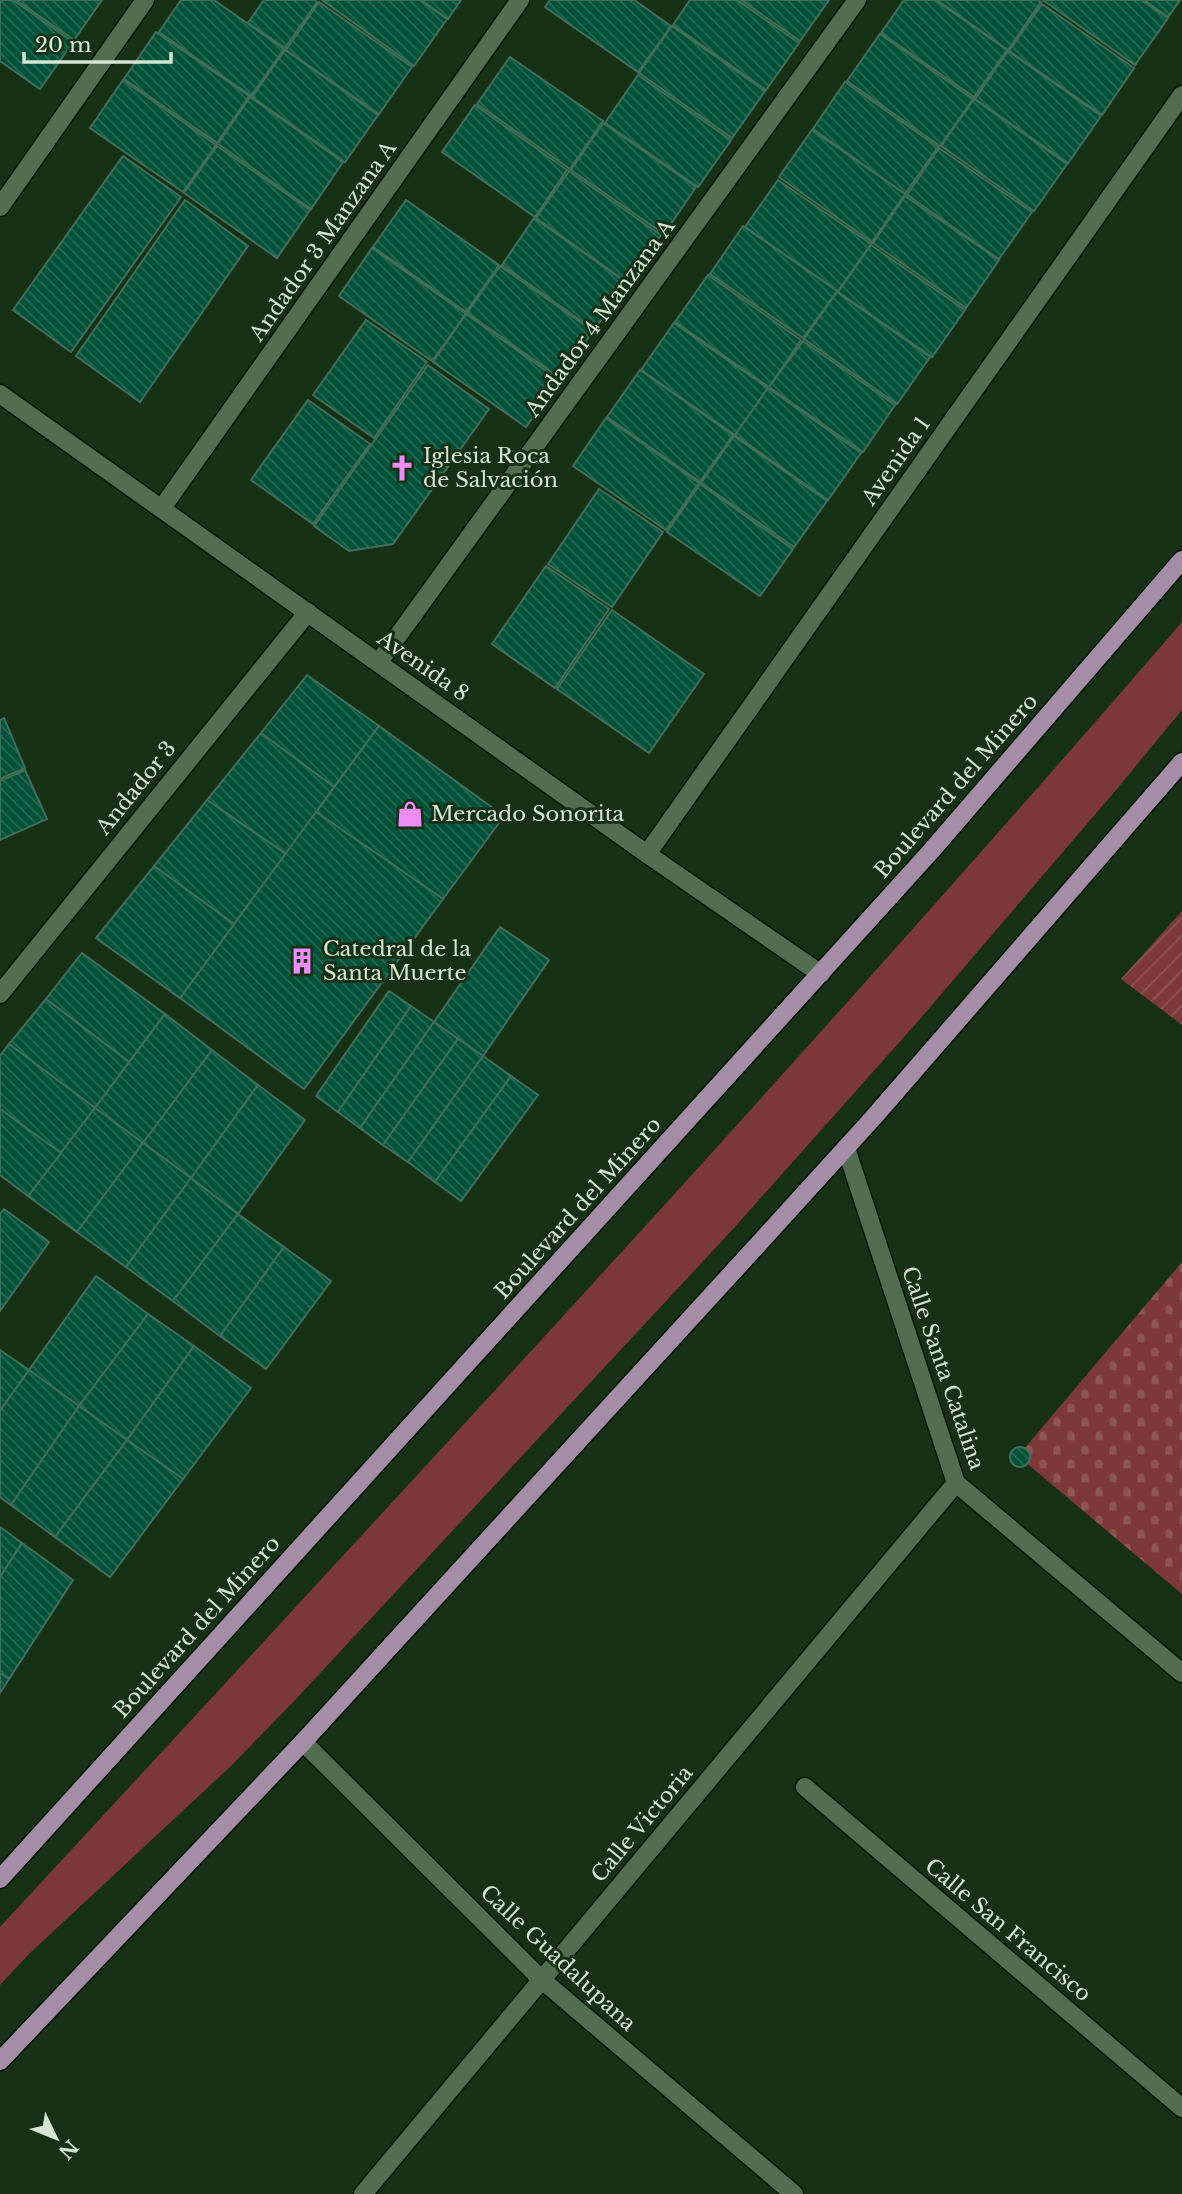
<svg xmlns="http://www.w3.org/2000/svg" width="1182" height="2194" font-family="'Libre Baskerville',serif">
	<defs>
		<pattern id="cemetery-stones" width="16" height="16" patternUnits="userSpaceOnUse" patternTransform="scale(1.75)"><rect width="16" height="16" fill="#7c3937"/><path d="M2 7V4a2 2 0 0 1 4 0v3zM10 15v-3a2 2 0 0 1 4 0v3z" fill="#8e5653"/></pattern>
		<pattern id="garden-furrows" width="10" height="10" patternUnits="userSpaceOnUse" patternTransform="scale(1.75)"><rect width="10" height="10" fill="#7c3937"/><path d="M-1 1l2-2M0 10L10 0M9 11l2-2" fill="none" stroke="#8e5653"/></pattern>
		<pattern id="building-back-hatch" width="6" height="6" patternUnits="userSpaceOnUse" patternTransform="scale(1.75)"><rect width="6" height="6" fill="#015238"/><path d="M-1 5l2 2M0 0l6 6M5-1l2 2" fill="none" stroke="#256b54"/></pattern>
	</defs>
	<rect width="100%" height="100%" fill="#163116"/>
	<path fill="#7c3937" d="M 1182,622 L 1182,710 L 1116,790 L 920,1019 L 734,1228 L 297,1698 L 231,1766 L 29,1954 L 0,1985 L 0,1927 C 398,1496 798,1067 1182,622 Z"/>
	<path fill="url(#cemetery-stones)" d="M 1182,1262 L 1182,1594 L 1018,1456 Z"/>
	<path fill="url(#garden-furrows)" d="M 1182,911 L 1182,1025 L 1121,979 Z"/>
	<g fill="url(#building-back-hatch)" stroke="#426e5a" stroke-width="2">
		<path d="M 0,0 L 13,0 L 73,42 L 40,89 L 0,61 Z"/>
		<path d="M 16,0 L 102,0 L 74,40 Z"/>
		<path d="M 181,0 L 214,0 L 284,49 L 251,96 L 159,32 Z"/>
		<path d="M 264,0 L 315,0 L 317,2 L 285,48 L 248,23 Z"/>
		<path d="M 322,0 L 420,0 L 447,19 L 414,66 Z"/>
		<path d="M 421,0 L 461,0 L 448,19 Z"/>
		<path d="M 550,0 L 634,0 L 671,26 L 638,72 L 545,7 Z"/>
		<path d="M 690,0 L 737,0 L 799,43 L 766,90 L 673,25 Z"/>
		<path d="M 741,0 L 829,0 L 800,41 Z"/>
		<path d="M 904,0 L 935,0 L 1007,50 L 974,97 L 881,33 Z"/>
		<path d="M 937,0 L 1038,0 L 1041,2 L 1008,50 Z"/>
		<path d="M 1043,0 L 1141,0 L 1168,18 L 1135,65 Z"/>
		<path d="M 1144,0 L 1180,0 L 1168,17 Z"/>
		<path d="M 319,2 L 412,67 L 379,114 L 286,50 Z"/>
		<path d="M 1042,4 L 1134,68 L 1102,115 L 1009,51 Z"/>
		<path d="M 672,26 L 765,91 L 732,138 L 639,73 Z"/>
		<path d="M 156,32 L 249,96 L 217,143 L 124,79 Z"/>
		<path d="M 880,34 L 973,99 L 940,146 L 847,81 Z"/>
		<path d="M 285,50 L 378,115 L 345,162 L 252,97 Z"/>
		<path d="M 1008,51 L 1101,116 L 1068,163 L 975,99 Z"/>
		<path d="M 510,57 L 603,121 L 570,169 L 477,104 Z"/>
		<path d="M 638,75 L 731,140 L 698,187 L 605,123 Z"/>
		<path d="M 123,80 L 216,145 L 183,192 L 90,128 Z"/>
		<path d="M 845,82 L 938,147 L 905,194 L 813,129 Z"/>
		<path d="M 250,97 L 343,162 L 311,209 L 218,144 Z"/>
		<path d="M 974,99 L 1067,164 L 1034,211 L 941,146 Z"/>
		<path d="M 475,105 L 567,170 L 535,217 L 442,152 Z"/>
		<path d="M 603,123 L 696,187 L 664,234 L 571,170 Z"/>
		<path d="M 812,130 L 905,194 L 872,242 L 779,177 Z"/>
		<path d="M 217,146 L 310,210 L 277,258 L 184,193 Z"/>
		<path d="M 939,148 L 1032,212 L 999,259 L 907,195 Z"/>
		<path d="M 123,156 L 181,197 L 71,352 L 13,310 Z"/>
		<path d="M 569,171 L 661,235 L 628,283 L 536,218 Z"/>
		<path d="M 778,180 L 871,244 L 838,291 L 745,227 Z"/>
		<path d="M 905,196 L 999,260 L 966,308 L 873,243 Z"/>
		<path d="M 185,200 L 248,246 L 140,402 L 76,356 Z"/>
		<path d="M 406,200 L 499,265 L 466,312 L 373,247 Z"/>
		<path d="M 534,218 L 627,283 L 594,330 L 502,265 Z"/>
		<path d="M 743,226 L 837,291 L 803,338 L 710,274 Z"/>
		<path d="M 871,245 L 965,310 L 932,357 L 838,292 Z"/>
		<path d="M 372,248 L 466,314 L 432,361 L 339,296 Z"/>
		<path d="M 500,266 L 593,331 L 560,378 L 467,313 Z"/>
		<path d="M 708,275 L 801,340 L 769,387 L 675,322 Z"/>
		<path d="M 837,292 L 930,357 L 897,404 L 804,339 Z"/>
		<path d="M 466,314 L 559,380 L 526,427 L 433,362 Z"/>
		<path d="M 366,320 L 427,362 L 374,438 L 313,395 Z"/>
		<path d="M 674,323 L 768,388 L 735,435 L 641,370 Z"/>
		<path d="M 803,341 L 895,405 L 863,452 L 769,387 Z"/>
		<path d="M 428,365 L 489,409 L 393,544 L 349,551 L 314,526 Z"/>
		<path d="M 640,370 L 733,435 L 700,482 L 607,417 Z"/>
		<path d="M 768,388 L 861,453 L 828,500 L 735,435 Z"/>
		<path d="M 308,400 L 370,444 L 313,524 L 251,480 Z"/>
		<path d="M 606,418 L 699,483 L 666,530 L 573,466 Z"/>
		<path d="M 734,436 L 827,501 L 794,547 L 701,483 Z"/>
		<path d="M 700,484 L 793,549 L 760,596 L 667,532 Z"/>
		<path d="M 599,489 L 663,532 L 612,607 L 548,564 Z"/>
		<path d="M 546,566 L 609,609 L 555,688 L 492,644 Z"/>
		<path d="M 612,610 L 704,674 L 649,753 L 557,689 Z"/>
		<path d="M 307,675 L 379,726 L 334,787 L 261,733 Z"/>
		<path d="M 4,718 L 25,768 L 0,779 L 0,720 Z"/>
		<path d="M 379,726 L 504,816 L 443,899 L 316,812 Z"/>
		<path d="M 261,733 L 334,787 L 286,854 L 207,800 Z"/>
		<path d="M 25,770 L 47,819 L 0,840 L 0,781 Z"/>
		<path d="M 207,800 L 286,854 L 234,924 L 154,866 Z"/>
		<path d="M 316,812 L 443,899 L 304,1089 L 180,998 Z"/>
		<path d="M 154,866 L 234,924 L 180,998 L 96,938 Z"/>
		<path d="M 500,927 L 549,960 L 483,1056 L 434,1022 Z"/>
		<path d="M 82,953 L 165,1014 L 129,1062 L 46,999 Z"/>
		<path d="M 389,991 L 411,1006 L 338,1112 L 316,1096 Z"/>
		<path d="M 46,999 L 129,1062 L 95,1108 L 9,1044 Z"/>
		<path d="M 411,1006 L 434,1022 L 360,1128 L 338,1112 Z"/>
		<path d="M 165,1014 L 212,1050 L 143,1143 L 95,1108 Z"/>
		<path d="M 434,1022 L 458,1039 L 383,1145 L 360,1128 Z"/>
		<path d="M 458,1039 L 483,1056 L 408,1162 L 383,1145 Z"/>
		<path d="M 9,1044 L 95,1108 L 61,1153 L 0,1109 L 0,1056 Z"/>
		<path d="M 212,1050 L 258,1085 L 191,1178 L 143,1143 Z"/>
		<path d="M 483,1056 L 511,1076 L 435,1182 L 408,1162 Z"/>
		<path d="M 511,1076 L 538,1095 L 461,1201 L 435,1182 Z"/>
		<path d="M 258,1085 L 305,1120 L 238,1214 L 191,1178 Z"/>
		<path d="M 95,1108 L 143,1143 L 77,1232 L 28,1196 Z"/>
		<path d="M 0,1109 L 61,1153 L 28,1196 L 0,1175 Z"/>
		<path d="M 143,1143 L 191,1178 L 126,1267 L 77,1232 Z"/>
		<path d="M 191,1178 L 238,1214 L 173,1301 L 126,1267 Z"/>
		<path d="M 4,1209 L 49,1242 L 0,1311 L 0,1214 Z"/>
		<path d="M 238,1214 L 284,1247 L 220,1336 L 173,1301 Z"/>
		<path d="M 284,1247 L 331,1281 L 266,1369 L 220,1336 Z"/>
		<path d="M 96,1276 L 148,1314 L 79,1406 L 29,1370 Z"/>
		<path d="M 148,1314 L 194,1346 L 127,1440 L 79,1406 Z"/>
		<path d="M 194,1346 L 251,1388 L 183,1479 L 127,1440 Z"/>
		<path d="M 0,1350 L 29,1370 L 0,1411 Z"/>
		<path d="M 29,1370 L 79,1406 L 11,1505 L 0,1497 L 0,1411 Z"/>
		<path d="M 79,1406 L 127,1440 L 55,1537 L 11,1505 Z"/>
		<path d="M 127,1440 L 183,1479 L 110,1577 L 55,1537 Z"/>
		<circle cx="1020" cy="1457" r="10"/>
		<path d="M 0,1527 L 22,1543 L 0,1577 Z"/>
		<path d="M 22,1543 L 73,1580 L 9,1679 L 0,1673 L 0,1577 Z"/>
		<path d="M 0,1673 L 9,1679 L 0,1693 Z"/>
	</g>
	<g fill="none" stroke-linecap="round" stroke-linejoin="round">
		<g stroke="#001801" stroke-width="21">
			<g id="minor">
				<path d="M 0,207 L 145,0"/>
				<path d="M 162,508 L 520,0"/>
				<path d="M 379,662 L 857,0"/>
				<path d="M 0,994 L 308,612"/>
				<path d="M 846,1148 L 956,1483 L 1182,1673"/>
				<path d="M 303,1742 L 542,1980 L 794,2194"/>
				<path d="M 805,1787 L 1182,2108"/>
				<path d="M 363,2194 L 956,1483"/>
			</g>
		</g>
		<g stroke="#001801" stroke-width="21">
			<g id="tertiary">
				<path d="M 0,394 L 647,854 L 821,974"/>
				<path d="M 647,854 L 1182,95"/>
			</g>
		</g>
		<g stroke="#001801" stroke-width="21">
			<g id="primary">
				<path d="M 0,1879 L 932,850 L 1182,560"/>
				<path d="M 0,2061 L 303,1742 L 763,1239 L 873,1118 L 1182,762"/>
			</g>
		</g>
		<use href="#minor" stroke="#516e4f" stroke-width="18"/>
		<use href="#tertiary" stroke="#516e4f" stroke-width="18"/>
		<use href="#primary" stroke="#a58da8" stroke-width="18"/>
	</g>
	<defs>
		<g id="church-bare" transform="scale(2.1)"><path d="M-1.2-6h2.4v3.5h3.3v2.4h-3.3V6h-2.4V-.1h-3.3v-2.4h3.3Z" fill="#ee8cf8" stroke="#163116" stroke-width="2.5" paint-order="stroke"/></g>
		<g id="shop-bare" transform="scale(2.1)"><path d="M-5-2.5h2.3a2.7 3.5 0 0 1 5.4 0H5L5.5 6h-11ZM-1.5-2.5h3a1.5 2.3 0 0 0-3 0Z" fill="#ee8cf8" stroke="#163116" stroke-width="2.5" paint-order="stroke"/></g>
		<g id="building-bare" transform="scale(2.1)"><path d="M-4-6H4V6H1V3H-1V6H-4ZM-2.5-4.3h1.7v1.8h-1.7ZM.8-4.3h1.7v1.8H.8ZM-2.5-1h1.7V.8h-1.7ZM.8-1h1.7V.8H.8Z" fill="#ee8cf8" stroke="#163116" stroke-width="2.5" paint-order="stroke"/></g>
	</defs>
	<g fill-rule="evenodd">
		<use href="#church-bare" x="402" y="468"/>
		<use href="#shop-bare" x="410" y="814"/>
		<use href="#building-bare" x="302" y="961"/>
	</g>
	<g text-anchor="middle" stroke-width="6" stroke-linejoin="round" paint-order="stroke">
		<g font-size="21" fill="#d5e5d4" stroke="#163116">
			<text transform="translate(323 241) rotate(-55)" y="7">Andador 3 Manzana A</text>
			<text transform="translate(600 318) rotate(-54)" y="7">Andador 4 Manzana A</text>
			<text transform="translate(896 461) rotate(-55)" y="7">Avenida 1</text>
			<text transform="translate(423 666) rotate(35)" y="7">Avenida 8</text>
			<text transform="translate(956 786) rotate(-49)" y="7">Boulevard del Minero</text>
			<text transform="translate(136 788) rotate(-51)" y="7">Andador 3</text>
			<text transform="translate(578 1208) rotate(-48)" y="7">Boulevard del Minero</text>
			<text transform="translate(943 1368) rotate(71)" y="7">Calle Santa Catalina</text>
			<text transform="translate(197 1627) rotate(-48)" y="7">Boulevard del Minero</text>
			<text transform="translate(642 1824) rotate(-50)" y="7">Calle Victoria</text>
			<text transform="translate(1008 1930) rotate(40)" y="7">Calle San Francisco</text>
			<text transform="translate(558 1958) rotate(43)" y="7">Calle Guadalupana</text>
		</g>
		<g font-size="21" fill="#d5e5d4" stroke="#163116" text-anchor="start">
			<text x="423" y="463">Iglesia Roca<tspan x="423" dy="24">de Salvación</tspan></text>
			<text x="431" y="821">Mercado Sonorita</text>
			<text x="323" y="956">Catedral de la<tspan x="323" dy="24">Santa Muerte</tspan></text>
		</g>
	</g>
	<g transform="translate(56 2138) rotate(133)" stroke="#163116" stroke-width="5" paint-order="stroke">
	<path d="M0-5L12 26L0 18L-12 26Z" fill="#d5e5d4"/>
	<text y="-10" font-size="19" font-weight="bold" text-anchor="middle" fill="#d5e5d4">N</text>
	</g>
	<path d="M24 52v10h147v-10" fill="none" stroke="#d5e5d4" stroke-width="3.5"/>
	<text x="35" y="52" font-size="21" fill="#d5e5d4" stroke="#163116" stroke-width="5" paint-order="stroke">20 m</text>
</svg>
